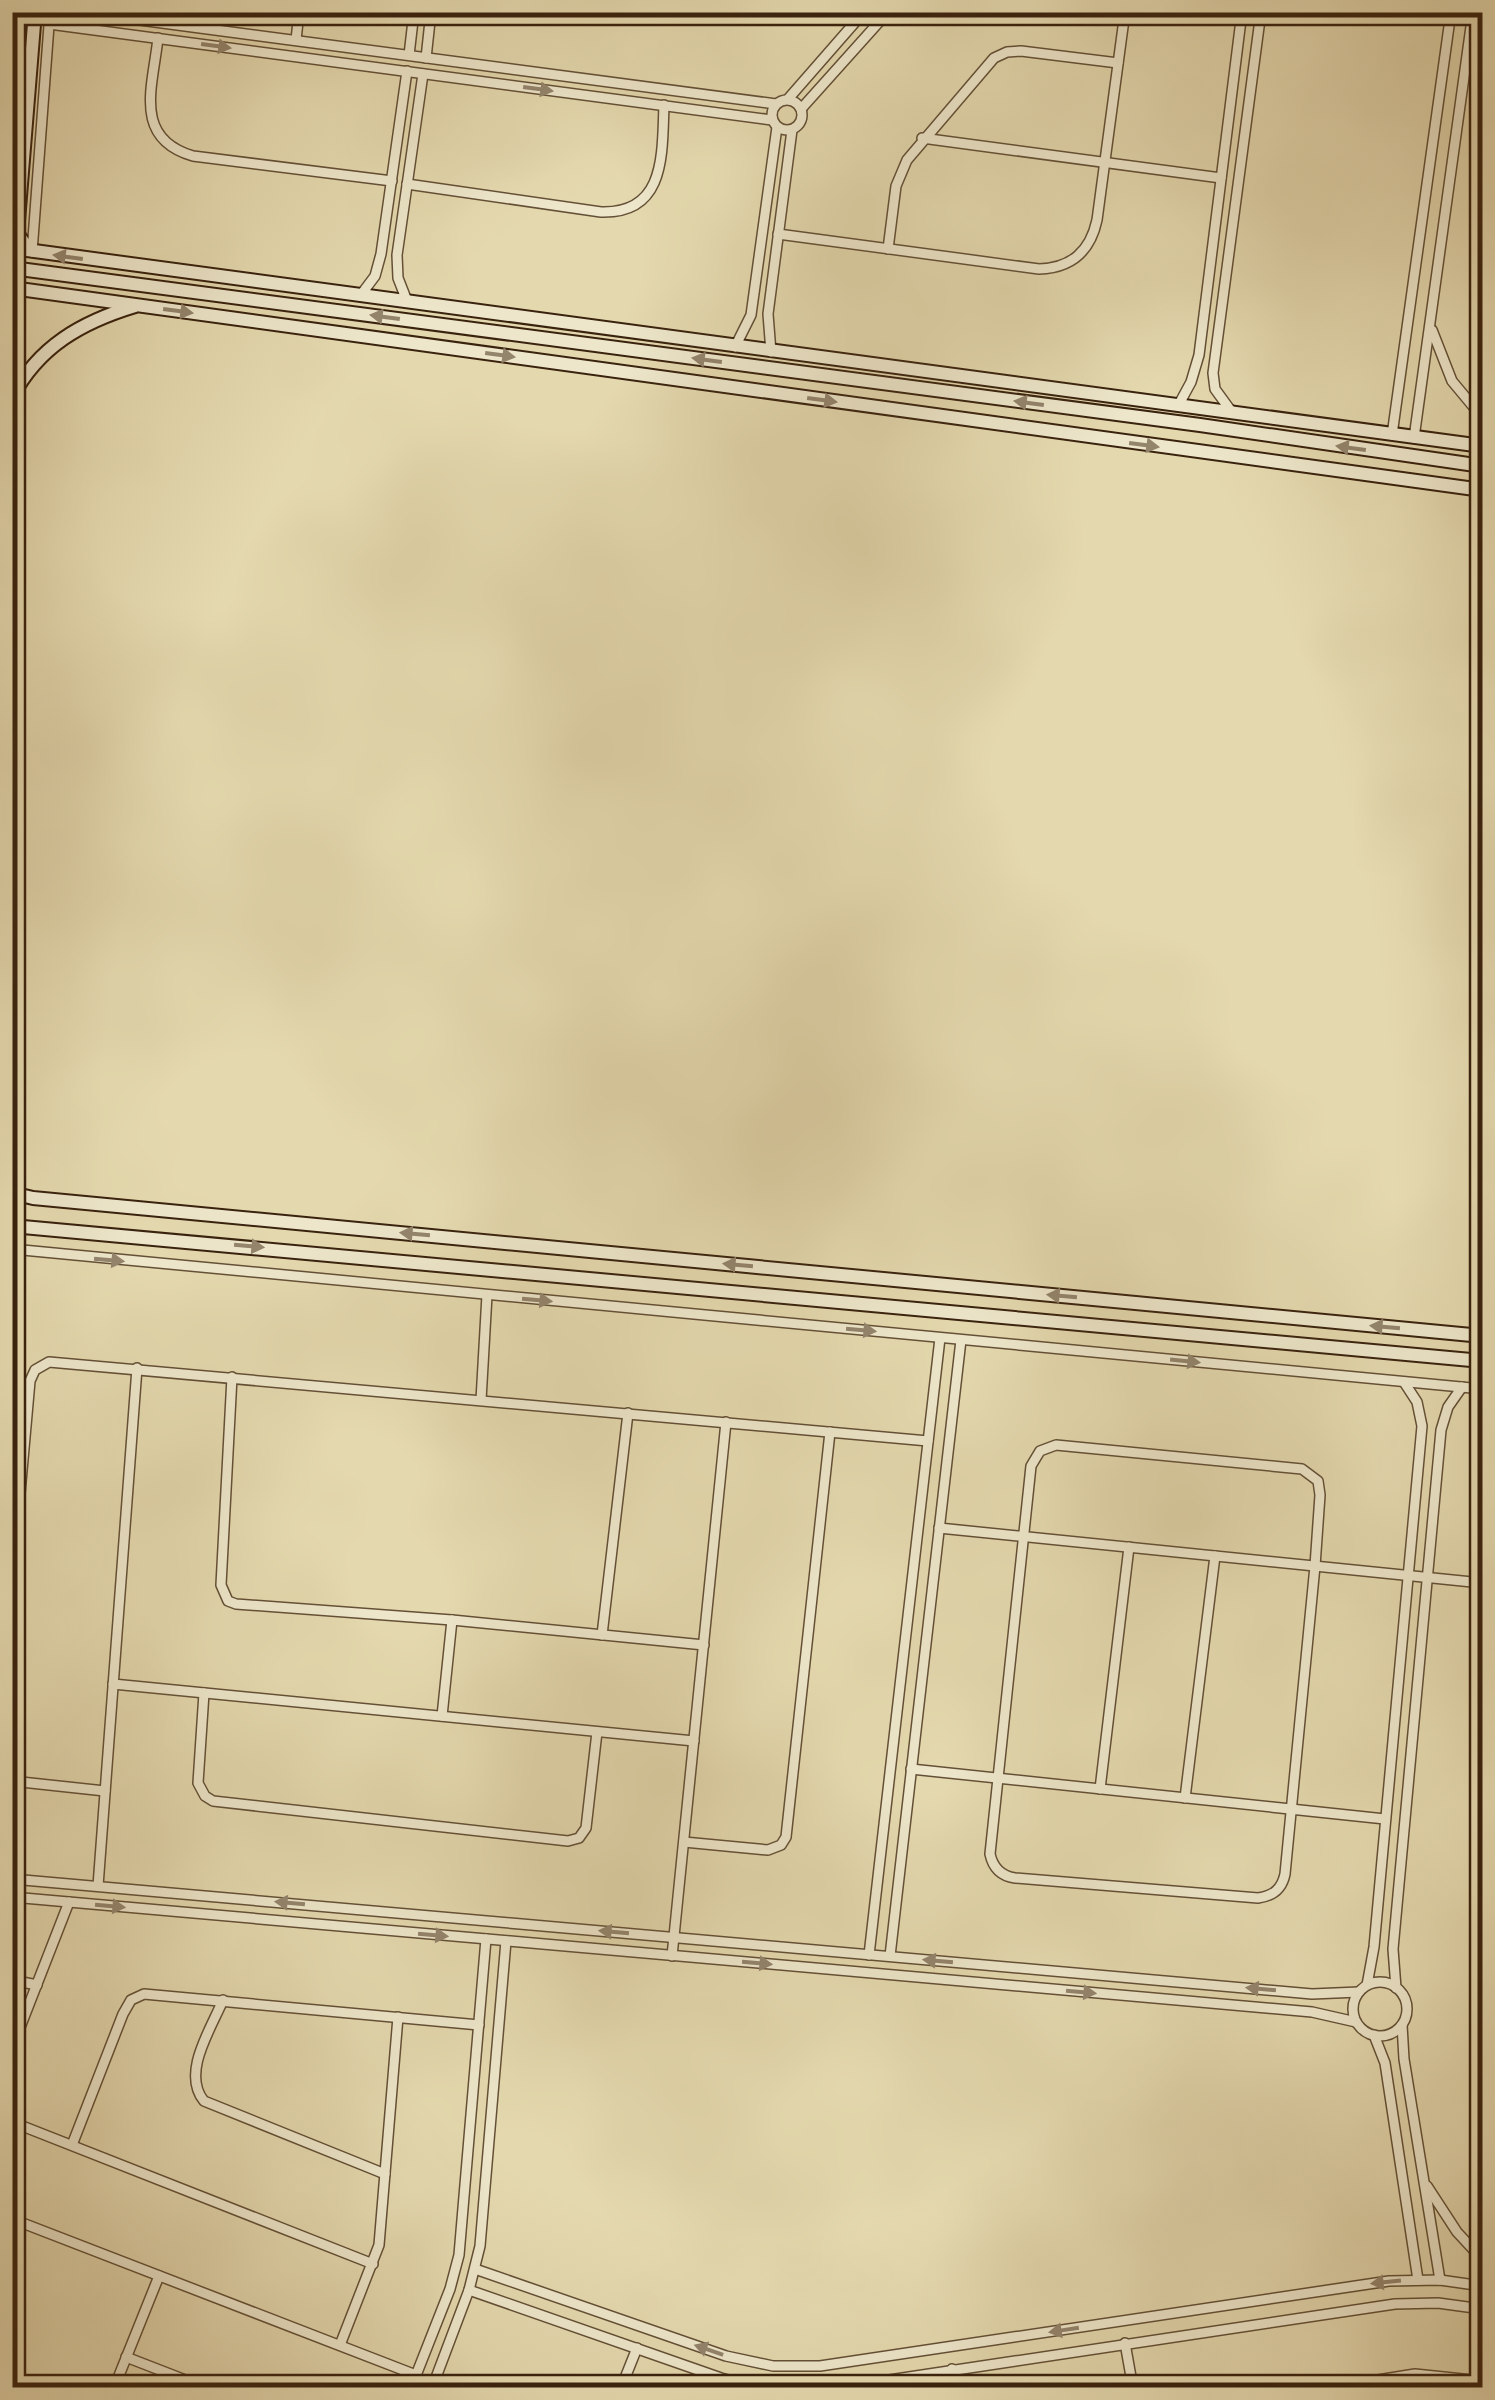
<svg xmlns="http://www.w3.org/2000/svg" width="1495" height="2400" font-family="'Libre Caslon Text',serif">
	<rect width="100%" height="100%" fill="#e4d8ae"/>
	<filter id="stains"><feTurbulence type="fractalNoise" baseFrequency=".002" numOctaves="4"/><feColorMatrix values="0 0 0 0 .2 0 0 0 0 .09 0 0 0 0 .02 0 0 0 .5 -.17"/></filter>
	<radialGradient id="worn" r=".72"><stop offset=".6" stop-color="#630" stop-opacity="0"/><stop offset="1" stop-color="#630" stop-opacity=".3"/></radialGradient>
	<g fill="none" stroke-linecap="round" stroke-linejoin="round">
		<g stroke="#645036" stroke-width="12">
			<g id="street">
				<path d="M 79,12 L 776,104"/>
				<path d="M 49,24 L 772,120"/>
				<path d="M 158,38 C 153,86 132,138 193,156 L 392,181"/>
				<path d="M 296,40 L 299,12"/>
				<path d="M 409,55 L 414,12"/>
				<path d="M 426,58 L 431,12"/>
				<path d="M 788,99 L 864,12"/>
				<circle cx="787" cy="115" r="15"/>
				<path d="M 801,109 L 888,12"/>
				<path d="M 922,138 L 1221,178"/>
				<path d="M 407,184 L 601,212 C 666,214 662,154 664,105"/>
				<path d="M 778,234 L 1039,269 C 1071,268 1090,252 1097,220 L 1125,12"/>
				<path d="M 888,249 L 896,186 L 907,160 L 994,58 L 1007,52 L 1021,51 L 1118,63"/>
				<path d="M 32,252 L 50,12"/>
				<path d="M 360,296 L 375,276 L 381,254 L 407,71"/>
				<path d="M 407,301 L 398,278 L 397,255 L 423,74"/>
				<path d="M 1432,330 L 1452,381 L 1482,417"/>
				<path d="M 735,347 L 751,315 L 777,127"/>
				<path d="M 771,352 L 768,314 L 792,130"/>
				<path d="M 1178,406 L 1191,382 L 1199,355 L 1242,12"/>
				<path d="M 1231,411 L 1215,389 L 1213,373 L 1261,12"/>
				<path d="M 1392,435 L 1451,12"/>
				<path d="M 1414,438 L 1473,12"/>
				<path d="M 12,1249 L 1482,1389"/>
				<path d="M 232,1377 L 221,1585 L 228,1601 L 236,1604 L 452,1620 L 704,1645"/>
				<path d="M 481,1400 L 487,1295"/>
				<path d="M 1056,1445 L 1302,1469 L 1318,1481 L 1320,1495 L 1315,1566 L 1285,1874 C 1282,1889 1273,1896 1258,1898 L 1015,1878 C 1001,1876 993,1868 990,1854 L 1031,1466 L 1040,1451 Z"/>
				<path d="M 939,1528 L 1482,1583"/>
				<path d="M 12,1583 L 30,1381 L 35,1370 L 49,1362 L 928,1441"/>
				<path d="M 602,1635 L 628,1413"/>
				<path d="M 113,1684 L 694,1741"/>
				<path d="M 204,1693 L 198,1783 L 205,1796 L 213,1801 L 568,1841 L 579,1838 L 586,1828 L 597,1732"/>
				<path d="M 442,1716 L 452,1620"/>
				<path d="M 911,1769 L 1385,1819"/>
				<path d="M 12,1781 L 105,1791"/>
				<path d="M 1100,1789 L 1129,1547"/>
				<path d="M 1185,1798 L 1215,1556"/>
				<path d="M 684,1842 L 768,1850 L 781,1845 L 786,1837 L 830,1432"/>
				<path d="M 12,1879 L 1312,1994 L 1359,1992"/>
				<path d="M 98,1886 L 137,1368"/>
				<path d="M 12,1897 L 1312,2012 L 1356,2022"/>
				<path d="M 869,1955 L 940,1338"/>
				<path d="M 672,1956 L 726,1422"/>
				<path d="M 890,1956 L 961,1340"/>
				<path d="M 12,1980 L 37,1985"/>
				<circle cx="1380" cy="2009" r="27"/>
				<path d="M 1367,1985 L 1374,1947 L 1422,1426 L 1417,1402 L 1404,1382"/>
				<path d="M 1396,1988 L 1393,1949 L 1441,1430 L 1448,1407 L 1462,1387"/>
				<path d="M 223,2000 C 211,2029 181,2073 204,2101 L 385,2174"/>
				<path d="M 1402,2025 L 1404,2059 L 1440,2280"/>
				<path d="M 1374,2035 L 1385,2063 L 1418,2280"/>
				<path d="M 12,2048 L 69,1902"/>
				<path d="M 12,2122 L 373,2264"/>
				<path d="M 72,2145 L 123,2014 L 131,2000 L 144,1994 L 479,2025"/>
				<path d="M 1427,2186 L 1457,2232 L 1482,2259"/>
				<path d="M 12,2219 L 416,2375"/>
				<path d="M 475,2269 L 726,2356 L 773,2366 L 820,2366 L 1389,2281 L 1440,2280 L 1482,2286"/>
				<path d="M 469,2290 L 721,2378 L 759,2388"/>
				<path d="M 1125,2343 L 1133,2388"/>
				<path d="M 340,2345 L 379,2245 L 398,2017"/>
				<path d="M 126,2357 L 206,2388"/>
				<path d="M 952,2369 L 955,2388"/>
				<path d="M 114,2388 L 159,2276"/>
				<path d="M 411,2388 L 450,2289 L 459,2255 L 486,1939"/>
				<path d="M 432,2388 L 469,2290 L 480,2246 L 506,1941"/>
				<path d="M 621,2388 L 637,2348"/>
				<path d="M 836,2388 L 1395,2304 L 1438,2303 L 1482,2309"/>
				<path d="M 1328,2388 L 1415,2374 L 1482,2381"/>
			</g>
		</g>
		<g stroke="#39220e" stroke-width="16">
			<g id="secondary">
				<path d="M 12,77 L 18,12"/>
				<path d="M 12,248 L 1482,446"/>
				<path d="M 29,250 L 17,233 L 35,12"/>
				<path d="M 12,268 L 1200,425 L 1482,466"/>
				<path d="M 12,288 L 1482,490"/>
				<path d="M 12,397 C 39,346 82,322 135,306"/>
				<path d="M 12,1193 L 33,1198 L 1482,1336"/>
				<path d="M 12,1226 L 1482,1361"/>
			</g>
		</g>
		<use href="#street" stroke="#ede6ca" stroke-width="9"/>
		<use href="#secondary" stroke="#ede6ca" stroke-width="12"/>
	</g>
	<defs><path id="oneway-solid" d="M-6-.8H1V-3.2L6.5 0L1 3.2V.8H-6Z" transform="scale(2.5)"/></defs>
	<g fill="#93846c">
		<use href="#oneway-solid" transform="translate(216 46) rotate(8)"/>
		<use href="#oneway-solid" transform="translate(538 89) rotate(8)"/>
		<use href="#oneway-solid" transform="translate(68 257) rotate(-172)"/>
		<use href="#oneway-solid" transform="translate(178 311) rotate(8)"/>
		<use href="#oneway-solid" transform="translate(385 317) rotate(-172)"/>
		<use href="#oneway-solid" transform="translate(500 355) rotate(8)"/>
		<use href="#oneway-solid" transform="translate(707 360) rotate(-172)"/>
		<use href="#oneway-solid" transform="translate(822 400) rotate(8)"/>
		<use href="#oneway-solid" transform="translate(1029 403) rotate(-172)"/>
		<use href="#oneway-solid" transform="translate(1144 445) rotate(8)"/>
		<use href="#oneway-solid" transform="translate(1351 448) rotate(-172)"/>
		<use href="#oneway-solid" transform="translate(415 1234) rotate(-175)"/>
		<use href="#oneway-solid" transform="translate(249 1246) rotate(5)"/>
		<use href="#oneway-solid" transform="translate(109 1260) rotate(5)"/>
		<use href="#oneway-solid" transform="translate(738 1265) rotate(-175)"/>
		<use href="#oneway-solid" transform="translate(1062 1296) rotate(-175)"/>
		<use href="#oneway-solid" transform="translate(537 1300) rotate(5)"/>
		<use href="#oneway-solid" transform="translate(1385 1327) rotate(-175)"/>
		<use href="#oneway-solid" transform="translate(861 1330) rotate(5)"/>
		<use href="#oneway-solid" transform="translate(1185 1361) rotate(6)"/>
		<use href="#oneway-solid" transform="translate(290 1903) rotate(-175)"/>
		<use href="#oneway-solid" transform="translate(110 1906) rotate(5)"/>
		<use href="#oneway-solid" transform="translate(614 1932) rotate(-175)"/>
		<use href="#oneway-solid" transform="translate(433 1935) rotate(5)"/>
		<use href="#oneway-solid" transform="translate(938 1961) rotate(-175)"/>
		<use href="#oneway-solid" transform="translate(757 1963) rotate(5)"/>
		<use href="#oneway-solid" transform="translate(1261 1989) rotate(-175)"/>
		<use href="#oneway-solid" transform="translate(1081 1992) rotate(5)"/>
		<use href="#oneway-solid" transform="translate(1386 2282) rotate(174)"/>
		<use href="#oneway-solid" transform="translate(1064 2330) rotate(171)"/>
		<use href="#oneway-solid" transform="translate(709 2350) rotate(-161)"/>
	</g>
	<rect width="1495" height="2400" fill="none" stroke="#e4d8ae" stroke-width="50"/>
	<rect x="15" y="15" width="1465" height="2370" fill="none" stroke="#39220e" stroke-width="5"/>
	<rect x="25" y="25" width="1445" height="2350" fill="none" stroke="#39220e" stroke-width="2.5"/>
	<rect width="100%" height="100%" filter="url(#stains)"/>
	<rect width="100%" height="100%" fill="url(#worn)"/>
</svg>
